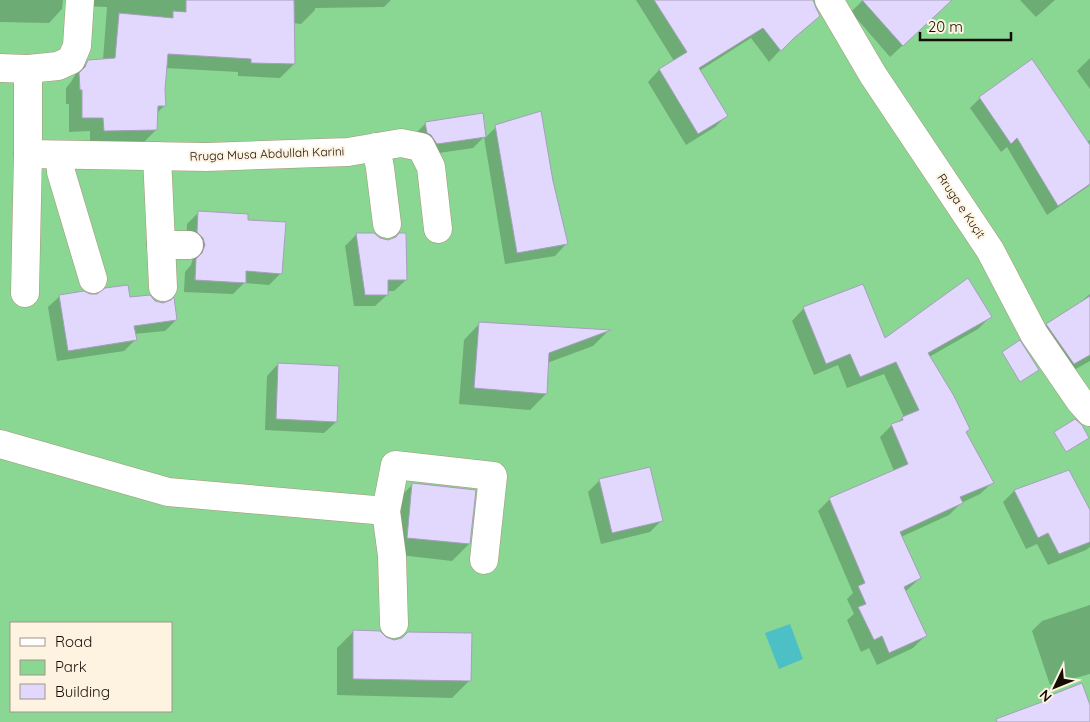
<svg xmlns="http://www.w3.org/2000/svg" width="1090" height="722" font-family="Quicksand,sans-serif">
	<rect width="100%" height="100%" fill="#fef3e1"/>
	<path fill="#89d792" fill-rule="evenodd" d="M 0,0 L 1090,0 L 1090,722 L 0,722 ZM 11,623 L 171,623 L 171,711 L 11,711 Z"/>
	<path fill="#4cc0c5" d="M 790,624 L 803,659 L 779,669 L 765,633 Z"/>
	<g fill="#0003">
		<path d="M 0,0 L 63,0 L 62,9 L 49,23 L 0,22 Z"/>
		<path d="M 73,0 L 391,0 L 384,7 L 315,8 L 315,10 L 301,24 L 293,23 L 294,64 L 280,78 L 238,76 L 238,72 L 166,68 L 164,90 L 165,105 L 157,113 L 156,130 L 142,144 L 90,144 L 90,131 L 69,132 L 69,104 L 66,104 L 66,88 L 71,82 L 75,75 L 89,61 L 103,60 L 107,7 L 80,6 Z"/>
		<path d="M 636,0 L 813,0 L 819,16 L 807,27 L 783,47 L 769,62 L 751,38 L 699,71 L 726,116 L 715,127 L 686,145 L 648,82 L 659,70 L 674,61 Z"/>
		<path d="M 863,0 L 947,0 L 937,14 L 890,57 L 851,12 Z"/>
		<path d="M 1020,0 L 1055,0 L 1036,17 Z"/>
		<path d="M 1090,58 L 1090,89 L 1077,71 Z"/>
		<path d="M 980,98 L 1087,142 L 1090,140 L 1090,185 L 1047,215 L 1007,147 L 1001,152 L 970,108 Z"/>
		<path d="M 482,115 L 485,138 L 496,127 L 552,181 L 566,244 L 555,256 L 505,264 L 484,137 L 473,148 L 425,155 L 414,135 L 426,123 Z"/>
		<path d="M 199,212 L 246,221 L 281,273 L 269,285 L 244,283 L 233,294 L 184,292 L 185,272 L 191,265 L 193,258 L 191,250 L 186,244 L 187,224 Z"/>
		<path d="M 357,234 L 389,241 L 396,238 L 406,280 L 394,291 L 387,291 L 387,295 L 375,306 L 354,306 L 345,246 Z"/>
		<path d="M 84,293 L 90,296 L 129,299 L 176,320 L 165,331 L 134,334 L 135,340 L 124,351 L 57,361 L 48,307 L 59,297 Z"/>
		<path d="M 1090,294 L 1090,361 L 1058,379 L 1032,340 L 1047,325 L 1077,305 Z"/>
		<path d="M 804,308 L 884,340 L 990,317 L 978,329 L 929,357 L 965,432 L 993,482 L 980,494 L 961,503 L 949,515 L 901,537 L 920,578 L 907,590 L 905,592 L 925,636 L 913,648 L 877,665 L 869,648 L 861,652 L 847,620 L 854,614 L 847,599 L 853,593 L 818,511 L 830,499 L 894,471 L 880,437 L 892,425 L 896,424 L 904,417 L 884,374 L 847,388 L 838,365 L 814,375 L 792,321 Z"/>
		<path d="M 480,323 L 608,331 L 593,346 L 547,363 L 546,394 L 530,410 L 459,404 L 464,340 Z"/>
		<path d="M 278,364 L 336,422 L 324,433 L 265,430 L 267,376 Z"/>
		<path d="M 1068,472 L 1090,513 L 1090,547 L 1086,550 L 1048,565 L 1037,544 L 1026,549 L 1003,502 L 1014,491 Z"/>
		<path d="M 600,480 L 662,520 L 650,532 L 601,544 L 588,492 Z"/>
		<path d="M 413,484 L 469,544 L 452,561 L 391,554 L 396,501 Z"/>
		<path d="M 1090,605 L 1090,674 L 1050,685 L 1032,631 L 1042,621 Z"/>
		<path d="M 353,632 L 386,639 L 469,681 L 452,698 L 337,695 L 337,648 Z"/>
	</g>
	<g fill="#e2d8fd" stroke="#a69ebc">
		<path d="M 186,0 L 294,0 L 295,64 L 251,63 L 251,59 L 168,54 L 165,90 L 166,106 L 158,106 L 157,130 L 104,131 L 103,118 L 82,118 L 82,90 L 80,90 L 79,73 L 85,67 L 88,60 L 115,58 L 119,13 L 173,18 L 173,11 L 186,12 Z"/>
		<path d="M 654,0 L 813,0 L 816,8 L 820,16 L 794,38 L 781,51 L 763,28 L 699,68 L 728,116 L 698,134 L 659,69 L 687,52 Z"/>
		<path d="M 862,0 L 952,0 L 903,46 Z"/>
		<path d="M 1032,59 L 1090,145 L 1090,184 L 1058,206 L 1017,138 L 1011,144 L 979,97 Z"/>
		<path d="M 541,111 L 553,181 L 568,244 L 517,253 L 495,125 Z"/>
		<path d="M 483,113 L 486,137 L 437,144 L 431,135 L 427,133 L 425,122 Z"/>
		<path d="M 198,211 L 248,214 L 248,220 L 286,222 L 282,274 L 246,271 L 246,283 L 195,280 L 196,259 L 202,253 L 205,245 L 203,238 L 197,232 Z"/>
		<path d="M 356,233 L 374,233 L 380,238 L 388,240 L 396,237 L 399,233 L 406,233 L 407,280 L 388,280 L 388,295 L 365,295 Z"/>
		<path d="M 968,278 L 992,317 L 928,353 L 954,396 L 970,429 L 966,432 L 994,483 L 960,497 L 963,503 L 900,532 L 921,578 L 904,587 L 927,636 L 889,653 L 882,636 L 874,640 L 858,607 L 866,604 L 858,586 L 865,583 L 829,498 L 908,464 L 891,424 L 903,420 L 902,417 L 919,410 L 896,362 L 860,377 L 850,354 L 826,364 L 803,307 L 863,284 L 885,338 Z"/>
		<path d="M 128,285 L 130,297 L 150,295 L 155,301 L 163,303 L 171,300 L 174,297 L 177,320 L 134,326 L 137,340 L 68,351 L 59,295 L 84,291 L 90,294 L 97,294 L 105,288 Z"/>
		<path d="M 1090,296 L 1090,355 L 1074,364 L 1046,324 Z"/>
		<path d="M 479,322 L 611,330 L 549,353 L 547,394 L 474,388 Z"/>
		<path d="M 1020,340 L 1039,370 L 1020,382 L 1002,352 Z"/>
		<path d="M 278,363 L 339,366 L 337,422 L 276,419 Z"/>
		<path d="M 1075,419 L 1082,425 L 1089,438 L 1066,452 L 1054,432 Z"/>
		<path d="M 650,467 L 663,521 L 612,533 L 599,479 Z"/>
		<path d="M 1069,470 L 1090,510 L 1090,542 L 1059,554 L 1048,533 L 1038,538 L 1014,490 Z"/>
		<path d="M 412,483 L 476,490 L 470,544 L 407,538 Z"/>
		<path d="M 353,630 L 380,631 L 386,637 L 394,640 L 402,638 L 408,632 L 472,633 L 471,681 L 353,679 Z"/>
		<path d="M 1082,683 L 1090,705 L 1090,722 L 997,722 L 996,719 L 1050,699 L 1049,696 Z"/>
	</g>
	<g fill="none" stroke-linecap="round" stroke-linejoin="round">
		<g stroke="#a59679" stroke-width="29">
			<g id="minor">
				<path d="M 829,0 L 873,75 L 990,250 L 1034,334 L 1080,401 L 1090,412"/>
				<path d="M 0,68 L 28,69 L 58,66 L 71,60 L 77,46 L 80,0"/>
				<path d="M 376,147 L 380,168 L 387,224"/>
				<path d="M 28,154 L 207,157 L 348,152 L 401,143 L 421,147 L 431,167 L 438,229"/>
				<path d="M 60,155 L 61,172 L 93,279"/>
				<path d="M 157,156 L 163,287"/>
				<path d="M 161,245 L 189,245"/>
				<path d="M 25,293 L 28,154 L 28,69"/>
				<path d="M 0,444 L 168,492 L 386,511"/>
				<path d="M 394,624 L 392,556 L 386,511 L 395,465 L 493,476 L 484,560"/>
			</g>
		</g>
		<use href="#minor" stroke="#fff" stroke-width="28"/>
	</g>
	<g text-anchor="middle" stroke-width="4" stroke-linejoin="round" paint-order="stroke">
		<g font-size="12" fill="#130d04" stroke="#fef3e1">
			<text transform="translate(267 154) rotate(-2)" y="4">Rruga Musa Abdullah Karini</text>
			<text transform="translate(961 206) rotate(56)" y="4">Rruga e Kuçit</text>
		</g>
	</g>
	<rect x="10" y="622" width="162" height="90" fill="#fef3e1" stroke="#a09789"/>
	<rect x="20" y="638" width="25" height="8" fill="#ffffff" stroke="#a09789"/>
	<text x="55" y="647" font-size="15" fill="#130d04">Road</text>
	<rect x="20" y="660" width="25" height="15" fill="#89d792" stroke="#a09789"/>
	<text x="55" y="672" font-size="15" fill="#130d04">Park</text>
	<rect x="20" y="684" width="25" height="15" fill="#e2d8fd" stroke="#a09789"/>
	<text x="55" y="697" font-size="15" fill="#130d04">Building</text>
	<g transform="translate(1055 687) rotate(227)" stroke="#fef3e1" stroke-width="4" paint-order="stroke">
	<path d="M0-4L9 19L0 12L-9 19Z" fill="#130d04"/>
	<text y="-8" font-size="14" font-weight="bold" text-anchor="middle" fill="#130d04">N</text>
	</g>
	<path d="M920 32v8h91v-8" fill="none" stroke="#130d04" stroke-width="2.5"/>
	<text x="928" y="32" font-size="15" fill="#130d04" stroke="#fef3e1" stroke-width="4" paint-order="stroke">20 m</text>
</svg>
